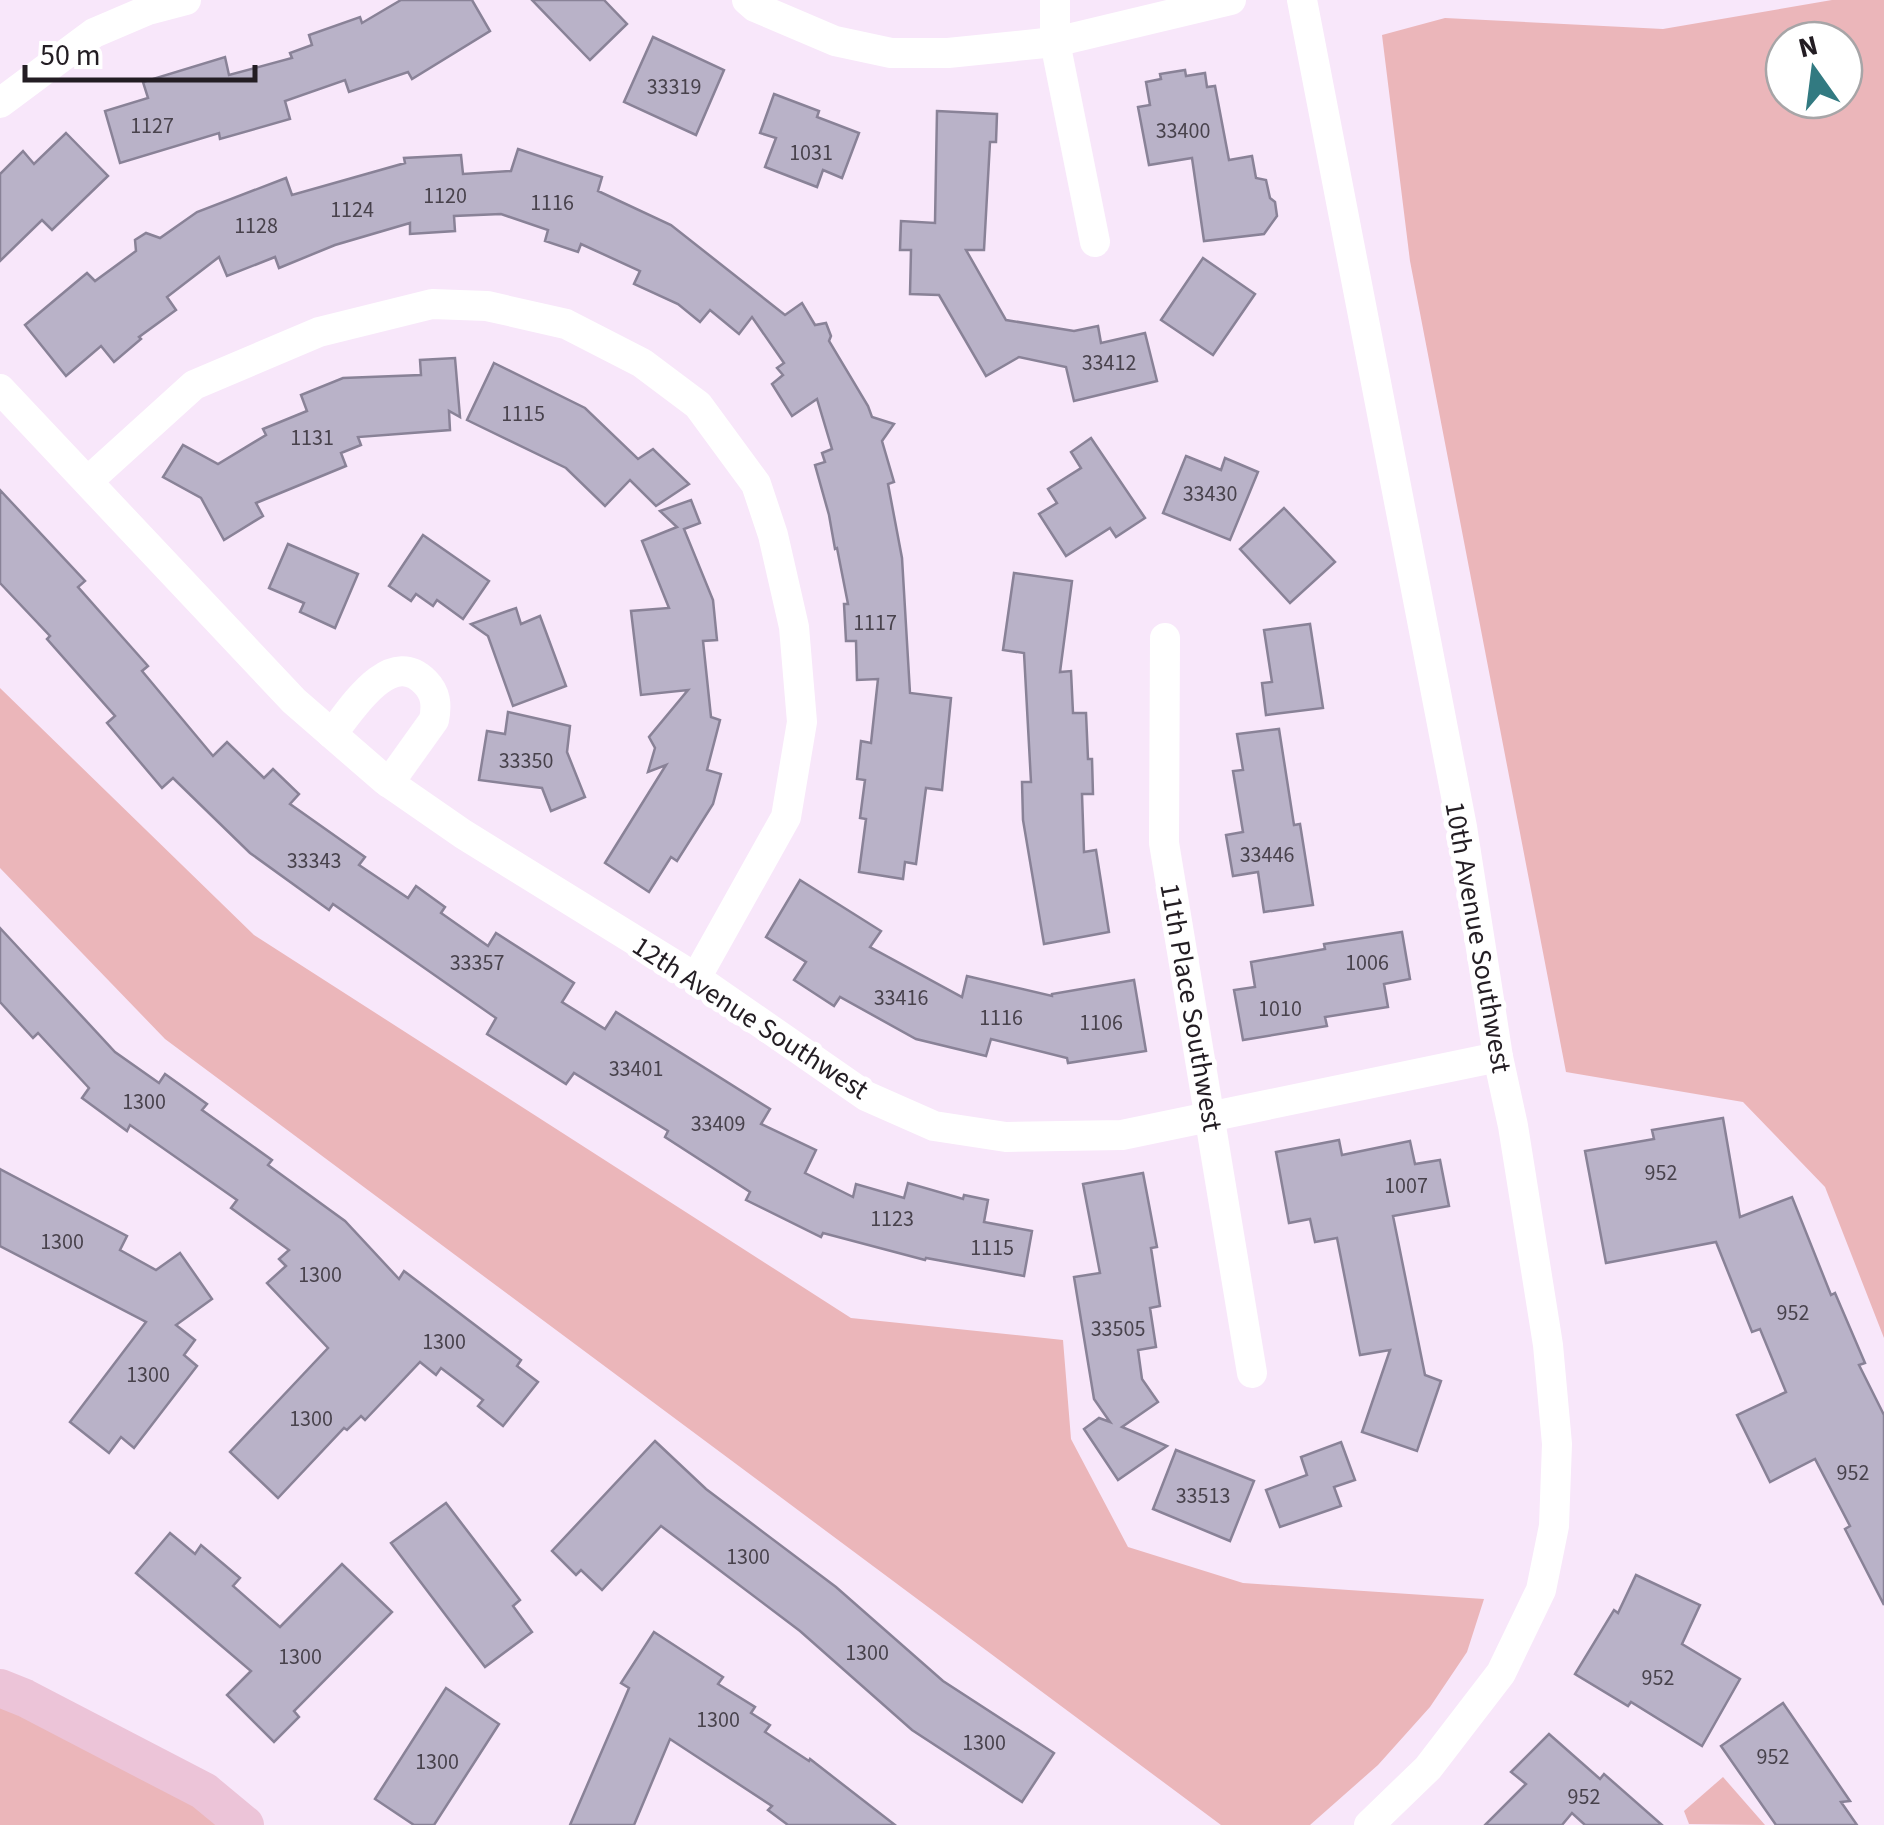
<svg xmlns="http://www.w3.org/2000/svg" width="1884" height="1825" font-family="'Source Sans 3',sans-serif">
	<rect width="100%" height="100%" fill="#f8e7fa"/>
	<g fill="#ebb6ba" fill-rule="evenodd">
		<path d="M 1832,0 L 1884,0 L 1884,1338 L 1825,1187 L 1743,1102 L 1566,1072 L 1410,261 L 1382,35 L 1445,18 L 1663,29 ZM 1784,40 L 1844,40 L 1844,100 L 1784,100 Z"/>
		<path d="M 0,688 L 254,935 L 851,1318 L 1063,1340 L 1071,1439 L 1128,1547 L 1243,1583 L 1484,1599 L 1467,1652 L 1430,1707 L 1378,1765 L 1310,1825 L 1221,1825 L 165,1039 L 0,868 Z"/>
		<path d="M 0,1688 L 245,1825 L 0,1825 Z"/>
		<path d="M 1723,1777 L 1765,1825 L 1689,1824 L 1684,1811 Z"/>
	</g>
	<g fill="#b9b2c8" stroke="#898297" stroke-width="2.5">
		<path d="M 401,0 L 472,0 L 490,31 L 412,79 L 408,72 L 349,92 L 345,80 L 285,101 L 290,119 L 220,139 L 219,133 L 120,163 L 105,111 L 148,98 L 143,82 L 225,57 L 229,75 L 292,58 L 290,53 L 312,45 L 309,35 L 360,17 L 362,23 Z"/>
		<path d="M 532,0 L 604,0 L 627,24 L 590,60 Z"/>
		<path d="M 653,37 L 724,70 L 696,135 L 624,102 Z"/>
		<path d="M 1185,70 L 1186,76 L 1205,73 L 1207,87 L 1215,86 L 1229,160 L 1252,156 L 1256,178 L 1266,180 L 1270,198 L 1275,202 L 1277,216 L 1264,234 L 1204,241 L 1192,158 L 1149,165 L 1138,107 L 1150,105 L 1146,82 L 1161,79 L 1160,74 Z"/>
		<path d="M 774,94 L 819,111 L 817,117 L 859,133 L 842,178 L 823,170 L 817,187 L 765,167 L 776,138 L 760,133 Z"/>
		<path d="M 937,111 L 997,114 L 996,142 L 990,142 L 984,250 L 966,250 L 1006,320 L 1074,331 L 1098,326 L 1101,343 L 1145,333 L 1157,381 L 1074,401 L 1066,367 L 1019,357 L 986,376 L 939,295 L 910,294 L 911,250 L 900,250 L 901,221 L 935,223 Z"/>
		<path d="M 66,133 L 108,176 L 52,230 L 42,220 L 0,261 L 0,174 L 23,151 L 34,164 Z"/>
		<path d="M 518,149 L 602,177 L 598,191 L 671,225 L 785,315 L 802,303 L 815,325 L 826,323 L 831,336 L 829,341 L 868,406 L 872,417 L 894,424 L 882,441 L 894,482 L 888,484 L 902,558 L 910,693 L 951,698 L 942,790 L 926,788 L 916,864 L 905,862 L 903,879 L 859,872 L 866,819 L 860,818 L 865,780 L 857,779 L 861,741 L 871,743 L 878,679 L 857,680 L 856,641 L 846,641 L 844,604 L 848,604 L 837,548 L 835,549 L 829,515 L 815,465 L 825,462 L 822,453 L 832,449 L 817,399 L 792,416 L 772,384 L 783,375 L 777,368 L 784,363 L 752,317 L 739,334 L 710,310 L 700,322 L 678,304 L 634,284 L 640,271 L 581,244 L 578,252 L 545,241 L 548,230 L 501,214 L 454,216 L 455,231 L 410,234 L 410,223 L 335,245 L 279,268 L 275,257 L 227,276 L 219,257 L 167,297 L 176,310 L 139,337 L 141,339 L 114,362 L 101,346 L 66,376 L 25,325 L 87,273 L 95,281 L 136,251 L 135,240 L 146,233 L 160,238 L 197,212 L 286,178 L 292,195 L 405,163 L 404,158 L 461,155 L 463,174 L 511,171 Z"/>
		<path d="M 1203,258 L 1255,294 L 1213,355 L 1161,320 Z"/>
		<path d="M 455,358 L 460,417 L 449,411 L 450,430 L 358,437 L 361,445 L 341,453 L 346,466 L 256,503 L 263,516 L 224,540 L 201,498 L 163,477 L 183,445 L 218,464 L 266,435 L 263,429 L 307,411 L 301,395 L 343,378 L 421,375 L 420,360 Z"/>
		<path d="M 494,363 L 585,408 L 638,459 L 653,449 L 689,484 L 656,506 L 630,480 L 605,506 L 566,468 L 467,420 Z"/>
		<path d="M 1091,438 L 1145,518 L 1116,537 L 1110,528 L 1066,556 L 1039,514 L 1057,503 L 1048,489 L 1081,468 L 1071,452 Z"/>
		<path d="M 1186,456 L 1221,470 L 1225,458 L 1258,472 L 1230,540 L 1163,513 Z"/>
		<path d="M 0,490 L 85,581 L 78,587 L 148,666 L 142,671 L 213,756 L 227,742 L 264,778 L 273,769 L 299,794 L 290,804 L 365,857 L 359,865 L 408,898 L 416,886 L 445,907 L 441,913 L 488,946 L 496,933 L 574,983 L 562,1002 L 605,1029 L 616,1012 L 770,1109 L 761,1124 L 816,1150 L 805,1173 L 853,1197 L 856,1184 L 904,1198 L 908,1183 L 963,1199 L 964,1195 L 988,1200 L 984,1222 L 1032,1231 L 1024,1276 L 926,1258 L 925,1260 L 823,1233 L 821,1237 L 746,1200 L 750,1192 L 665,1137 L 668,1131 L 574,1073 L 566,1084 L 487,1034 L 496,1018 L 333,904 L 329,910 L 250,853 L 173,778 L 162,788 L 107,723 L 115,716 L 47,639 L 50,636 L 0,583 Z"/>
		<path d="M 691,500 L 700,523 L 684,529 L 713,600 L 717,640 L 703,641 L 711,717 L 720,720 L 707,770 L 721,774 L 713,804 L 677,861 L 671,857 L 649,892 L 605,863 L 666,765 L 648,772 L 655,748 L 649,737 L 688,690 L 641,695 L 631,611 L 669,608 L 642,541 L 677,527 L 660,511 Z"/>
		<path d="M 1284,508 L 1335,562 L 1290,603 L 1240,549 Z"/>
		<path d="M 423,535 L 489,581 L 463,619 L 437,600 L 433,606 L 416,594 L 411,601 L 389,586 Z"/>
		<path d="M 288,544 L 358,574 L 335,628 L 300,612 L 304,603 L 269,588 Z"/>
		<path d="M 1014,573 L 1072,581 L 1060,672 L 1071,671 L 1073,713 L 1086,713 L 1088,759 L 1092,759 L 1093,794 L 1082,794 L 1084,852 L 1096,850 L 1109,932 L 1044,944 L 1023,820 L 1022,782 L 1031,782 L 1024,653 L 1003,650 Z"/>
		<path d="M 516,608 L 521,624 L 540,616 L 566,686 L 513,706 L 488,636 L 471,624 Z"/>
		<path d="M 1310,624 L 1323,708 L 1266,715 L 1262,683 L 1272,682 L 1264,630 Z"/>
		<path d="M 508,712 L 570,726 L 567,752 L 585,797 L 551,811 L 542,788 L 479,780 L 487,731 L 505,734 Z"/>
		<path d="M 1279,729 L 1294,825 L 1300,824 L 1313,905 L 1264,912 L 1258,872 L 1233,876 L 1226,835 L 1243,832 L 1233,771 L 1243,770 L 1237,734 Z"/>
		<path d="M 800,880 L 881,931 L 870,947 L 962,997 L 967,976 L 1052,996 L 1052,994 L 1134,980 L 1146,1051 L 1068,1063 L 1067,1058 L 991,1039 L 986,1056 L 916,1039 L 840,997 L 834,1006 L 794,980 L 806,962 L 766,937 Z"/>
		<path d="M 0,928 L 115,1052 L 159,1083 L 165,1074 L 207,1104 L 202,1110 L 272,1160 L 268,1165 L 345,1221 L 399,1279 L 404,1271 L 521,1360 L 517,1366 L 538,1382 L 503,1426 L 478,1406 L 483,1400 L 441,1368 L 436,1375 L 420,1362 L 365,1420 L 361,1416 L 347,1430 L 344,1428 L 278,1498 L 230,1452 L 328,1348 L 267,1283 L 286,1266 L 279,1259 L 289,1250 L 231,1208 L 237,1200 L 130,1125 L 127,1131 L 82,1098 L 89,1088 L 38,1033 L 33,1038 L 0,1002 Z"/>
		<path d="M 1402,932 L 1410,979 L 1384,984 L 1388,1007 L 1325,1017 L 1327,1026 L 1243,1040 L 1234,990 L 1255,987 L 1251,962 L 1325,949 L 1324,944 Z"/>
		<path d="M 1723,1118 L 1740,1217 L 1792,1197 L 1831,1295 L 1835,1293 L 1865,1363 L 1859,1365 L 1884,1415 L 1884,1605 L 1845,1529 L 1850,1526 L 1815,1459 L 1770,1482 L 1737,1415 L 1786,1392 L 1760,1329 L 1752,1332 L 1716,1242 L 1606,1263 L 1585,1151 L 1654,1139 L 1652,1130 Z"/>
		<path d="M 1339,1140 L 1342,1155 L 1410,1141 L 1415,1164 L 1440,1160 L 1449,1206 L 1393,1216 L 1425,1375 L 1441,1381 L 1417,1451 L 1362,1432 L 1390,1350 L 1360,1355 L 1337,1238 L 1315,1242 L 1310,1219 L 1289,1223 L 1276,1152 Z"/>
		<path d="M 0,1169 L 127,1236 L 120,1250 L 156,1270 L 180,1253 L 212,1299 L 176,1325 L 195,1340 L 184,1355 L 197,1366 L 134,1448 L 121,1437 L 109,1453 L 70,1422 L 146,1322 L 0,1246 Z"/>
		<path d="M 1143,1173 L 1157,1247 L 1151,1248 L 1160,1306 L 1150,1308 L 1156,1347 L 1138,1350 L 1142,1379 L 1158,1402 L 1122,1427 L 1167,1446 L 1118,1480 L 1084,1429 L 1099,1418 L 1110,1422 L 1094,1399 L 1074,1277 L 1100,1273 L 1083,1184 Z"/>
		<path d="M 655,1441 L 706,1489 L 836,1587 L 943,1681 L 1054,1753 L 1022,1802 L 912,1730 L 800,1631 L 661,1526 L 602,1590 L 581,1570 L 576,1575 L 552,1551 Z"/>
		<path d="M 1341,1442 L 1355,1480 L 1334,1487 L 1341,1506 L 1280,1527 L 1266,1490 L 1307,1475 L 1301,1457 Z"/>
		<path d="M 1176,1450 L 1254,1481 L 1230,1541 L 1153,1509 Z"/>
		<path d="M 446,1503 L 520,1600 L 513,1606 L 532,1632 L 485,1667 L 391,1543 Z"/>
		<path d="M 170,1533 L 195,1554 L 201,1545 L 240,1578 L 233,1586 L 280,1627 L 342,1564 L 392,1612 L 294,1711 L 299,1717 L 274,1742 L 227,1695 L 251,1671 L 136,1573 Z"/>
		<path d="M 1636,1575 L 1700,1605 L 1682,1644 L 1740,1679 L 1702,1746 L 1631,1702 L 1628,1706 L 1575,1674 L 1614,1610 L 1618,1613 Z"/>
		<path d="M 654,1632 L 723,1677 L 718,1684 L 755,1707 L 751,1713 L 770,1725 L 765,1732 L 809,1761 L 810,1759 L 895,1825 L 788,1825 L 768,1810 L 772,1806 L 670,1739 L 634,1825 L 570,1825 L 629,1688 L 621,1683 Z"/>
		<path d="M 446,1688 L 499,1724 L 434,1825 L 414,1825 L 375,1799 Z"/>
		<path d="M 1783,1703 L 1850,1801 L 1841,1802 L 1857,1825 L 1776,1825 L 1721,1746 Z"/>
		<path d="M 1549,1734 L 1600,1779 L 1604,1774 L 1662,1825 L 1585,1825 L 1572,1813 L 1562,1825 L 1485,1825 L 1526,1784 L 1511,1772 Z"/>
	</g>
	<g fill="none" stroke-linecap="round" stroke-linejoin="round">
		<g stroke="#fff" stroke-width="30">
			<path d="M 747,0 L 755,7 L 835,41 L 891,53 L 948,53 L 1055,42 L 1231,0"/>
			<path d="M 1055,0 L 1055,42 L 1095,242"/>
			<path d="M 1302,0 L 1462,827 L 1498,1057 L 1513,1126 L 1548,1345 L 1557,1444 L 1554,1526 L 1541,1590 L 1501,1673 L 1428,1768 L 1369,1825"/>
			<path d="M 0,103 L 94,33 L 148,10 L 186,0"/>
			<path d="M 0,389 L 294,701 L 385,780 L 463,834 L 696,978 L 866,1096 L 934,1126 L 1006,1137 L 1122,1135 L 1498,1057"/>
			<path d="M 88,481 L 194,385 L 319,332 L 432,304 L 487,306 L 566,324 L 642,363 L 698,405 L 756,484 L 773,535 L 794,627 L 802,722 L 786,817 L 696,978"/>
			<path d="M 1165,638 L 1164,843 L 1252,1373"/>
			<path d="M 332,734 C 351,710 390,646 425,682 C 436,693 437,705 434,720 L 389,783"/>
		</g>
		<path stroke="#ecc4d8" stroke-width="38" d="M 0,1688 L 25,1698 L 204,1791 L 245,1825"/>
	</g>
	<g text-anchor="middle" stroke-width="10" stroke-linejoin="round" paint-order="stroke">
		<g font-size="22" fill="#48424c">
			<text x="674" y="94">33319</text>
			<text x="152" y="133">1127</text>
			<text x="1183" y="138">33400</text>
			<text x="811" y="160">1031</text>
			<text x="445" y="203">1120</text>
			<text x="552" y="210">1116</text>
			<text x="352" y="217">1124</text>
			<text x="256" y="233">1128</text>
			<text x="1109" y="370">33412</text>
			<text x="523" y="421">1115</text>
			<text x="312" y="445">1131</text>
			<text x="1210" y="501">33430</text>
			<text x="875" y="630">1117</text>
			<text x="526" y="768">33350</text>
			<text x="1267" y="862">33446</text>
			<text x="314" y="868">33343</text>
			<text x="477" y="970">33357</text>
			<text x="1367" y="970">1006</text>
			<text x="901" y="1005">33416</text>
			<text x="1280" y="1016">1010</text>
			<text x="1001" y="1025">1116</text>
			<text x="1101" y="1030">1106</text>
			<text x="636" y="1076">33401</text>
			<text x="144" y="1109">1300</text>
			<text x="718" y="1131">33409</text>
			<text x="1661" y="1180">952</text>
			<text x="1406" y="1193">1007</text>
			<text x="892" y="1226">1123</text>
			<text x="62" y="1249">1300</text>
			<text x="992" y="1255">1115</text>
			<text x="320" y="1282">1300</text>
			<text x="1793" y="1320">952</text>
			<text x="1118" y="1336">33505</text>
			<text x="444" y="1349">1300</text>
			<text x="148" y="1382">1300</text>
			<text x="311" y="1426">1300</text>
			<text x="1853" y="1480">952</text>
			<text x="1203" y="1503">33513</text>
			<text x="748" y="1564">1300</text>
			<text x="867" y="1660">1300</text>
			<text x="300" y="1664">1300</text>
			<text x="1658" y="1685">952</text>
			<text x="718" y="1727">1300</text>
			<text x="984" y="1750">1300</text>
			<text x="1773" y="1764">952</text>
			<text x="437" y="1769">1300</text>
			<text x="1584" y="1804">952</text>
		</g>
		<g font-size="28" fill="#231d23" stroke="#fff">
			<text transform="translate(1479 937) rotate(80)" y="10">10th Avenue Southwest</text>
			<text transform="translate(1192 1007) rotate(80)" y="10">11th Place Southwest</text>
			<text transform="translate(751 1017) rotate(33)" y="10">12th Avenue Southwest</text>
		</g>
	</g>
	<g transform="translate(1814 70) rotate(346)"><circle r="48" fill="#ffffff" stroke="#a7a5a7" stroke-width="2.5"/>
	<path d="M0-8L18 38L0 25L-18 38Z" fill="#327a81"/>
	<text y="-15" font-size="28" font-weight="bold" text-anchor="middle" fill="#231d23">N</text>
	</g>
	<path d="M25 65v15h230v-15" fill="none" stroke="#231d23" stroke-width="5"/>
	<text x="40" y="65" font-size="30" fill="#231d23" stroke="#ffffff" stroke-width="8" paint-order="stroke">50 m</text>
</svg>
